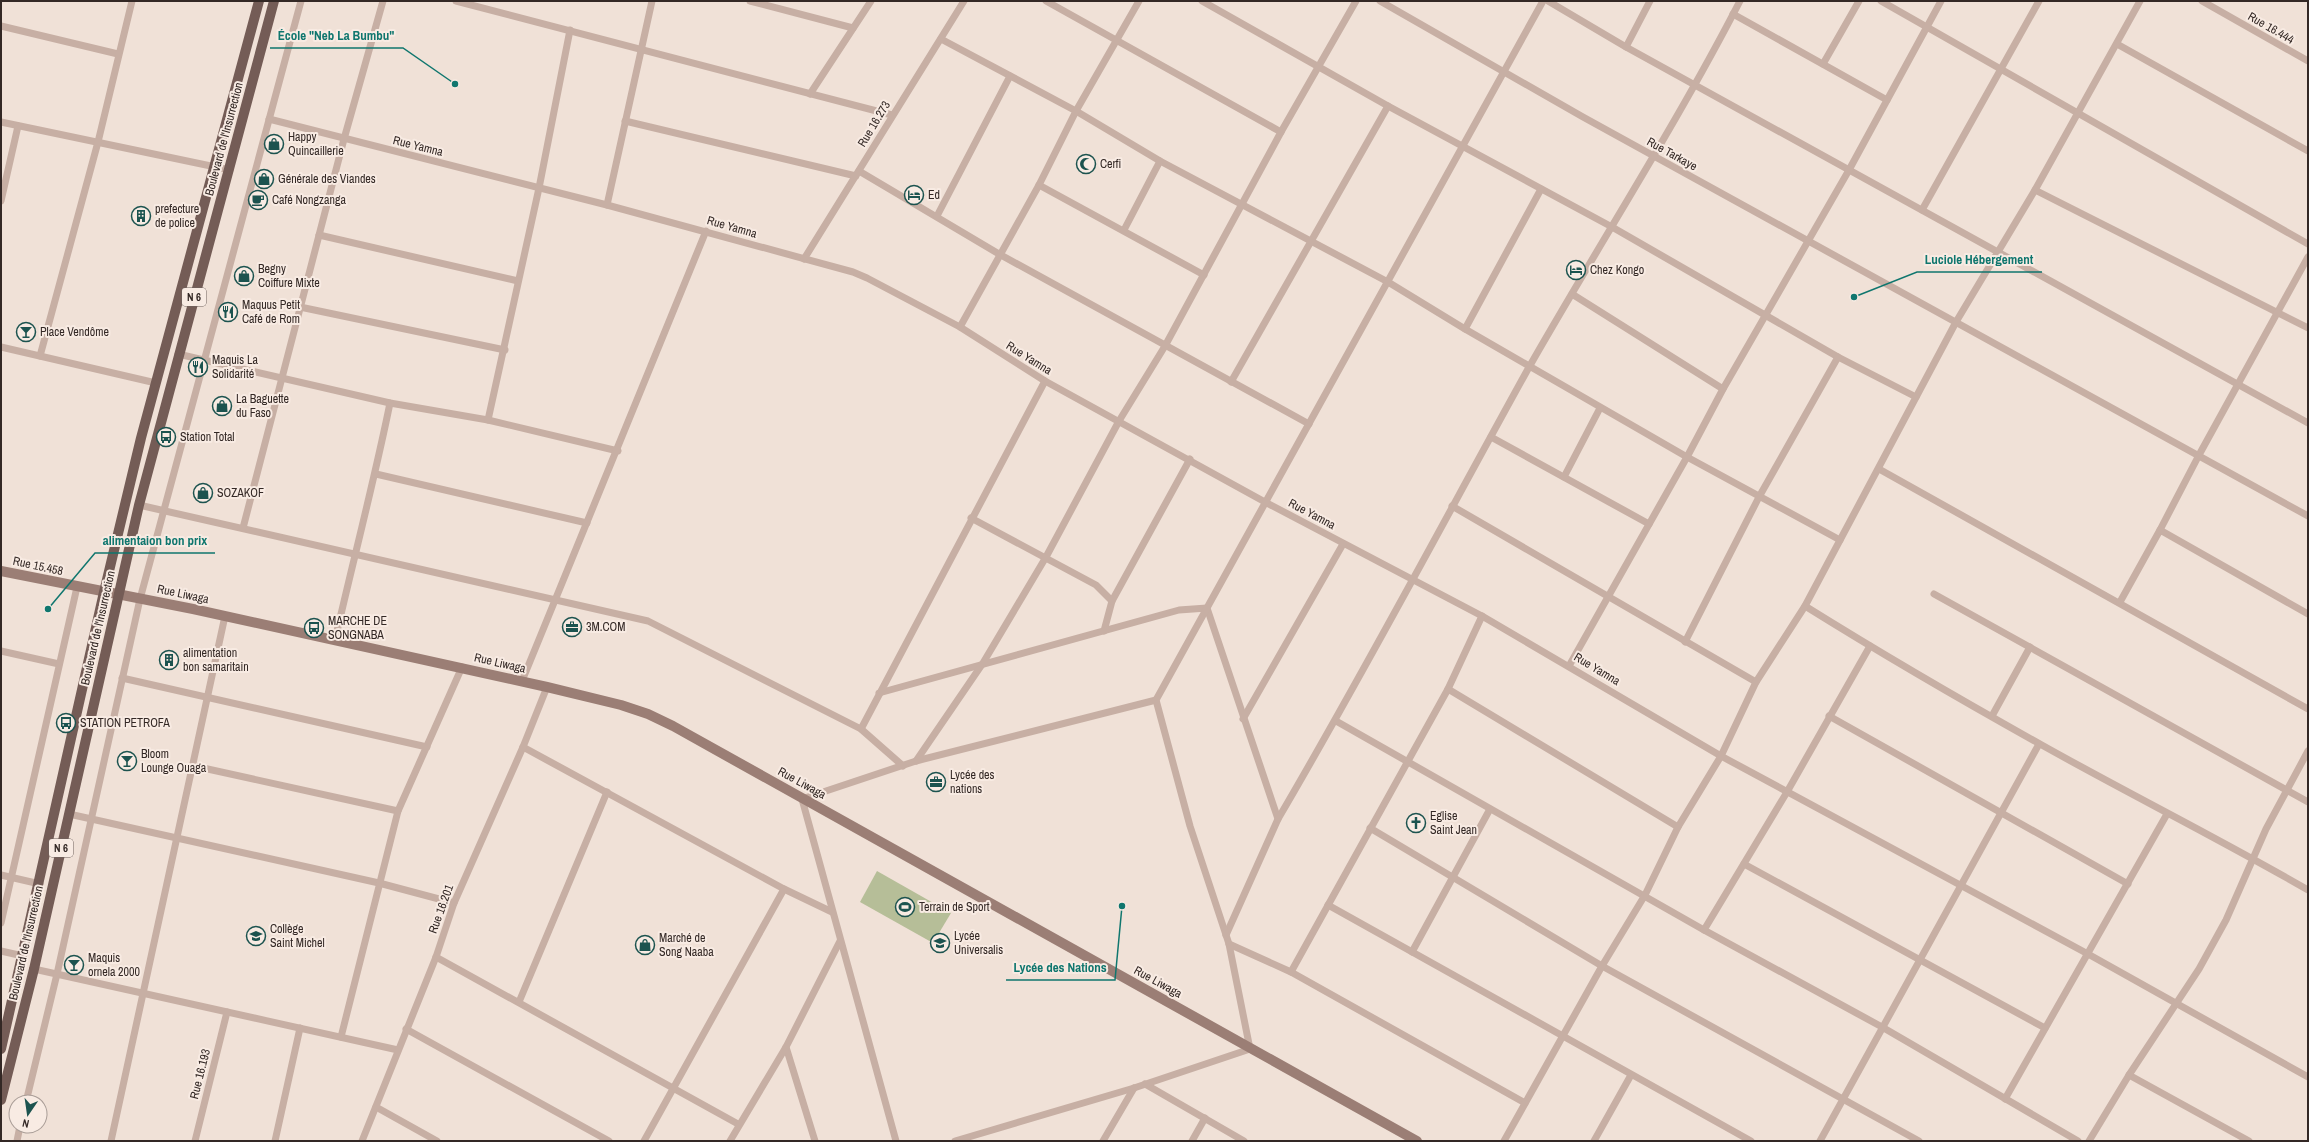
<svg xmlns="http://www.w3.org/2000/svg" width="2309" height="1142" font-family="'Archivo Narrow',sans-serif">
	<rect width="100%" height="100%" fill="#f0e1d7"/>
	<path fill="#b6be98" d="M 877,871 L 951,913 L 933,943 L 860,902 Z"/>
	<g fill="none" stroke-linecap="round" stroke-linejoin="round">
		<g stroke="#c7afa4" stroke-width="7">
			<path d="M 456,1 L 892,115"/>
			<path d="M 750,1 L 853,28"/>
			<path d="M 1046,1 L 1281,132"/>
			<path d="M 1202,1 L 1388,106 L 1612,227 L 1838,357 L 1916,397"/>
			<path d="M 1380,1 L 1583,117 L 2308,516"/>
			<path d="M 1548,1 L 1626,47 L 2308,423"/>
			<path d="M 1881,1 L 2308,244"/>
			<path d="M 2202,1 L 2308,61"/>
			<path d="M 1733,14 L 1887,100"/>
			<path d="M 1,26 L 118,54"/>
			<path d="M 941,39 L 1076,111 L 1160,161 L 1388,282 L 1465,329 L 1687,457 L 1840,540"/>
			<path d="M 2117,44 L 2308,151"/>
			<path d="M 1626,47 L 1650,1"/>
			<path d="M 1823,64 L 1859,1"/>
			<path d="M 810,94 L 871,1"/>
			<path d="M 269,119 L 607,205 L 853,272 L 867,278 L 960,327 L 1045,381 L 1265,502 L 1482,616 L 1721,756 L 2088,954 L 2308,1077"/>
			<path d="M 625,121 L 856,176"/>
			<path d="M 1,122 L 230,170"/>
			<path d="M 859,171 L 999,254 L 1309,424"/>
			<path d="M 1039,185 L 1204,275"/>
			<path d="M 2035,190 L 2308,328"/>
			<path d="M 1,201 L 18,126"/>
			<path d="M 607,205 L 652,1"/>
			<path d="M 1922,210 L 2039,1"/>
			<path d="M 937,216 L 1010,76"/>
			<path d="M 1124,230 L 1160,161"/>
			<path d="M 319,235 L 518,281"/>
			<path d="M 804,259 L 964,1"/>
			<path d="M 1572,294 L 1723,389"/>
			<path d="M 300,307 L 505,350"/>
			<path d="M 960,327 L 1039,185 L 1076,111 L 1139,1"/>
			<path d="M 1465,329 L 1541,189"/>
			<path d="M 1,347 L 156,383"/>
			<path d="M 178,354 L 390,403 L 488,420 L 618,451"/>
			<path d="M 40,356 L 98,142 L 132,1"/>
			<path d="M 1231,382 L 1388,106"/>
			<path d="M 488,420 L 539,188 L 570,30"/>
			<path d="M 1491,437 L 1649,524"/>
			<path d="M 1879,469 L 2308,709"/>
			<path d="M 376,474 L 587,523"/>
			<path d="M 1564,477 L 1600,408"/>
			<path d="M 139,505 L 648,621 L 861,729 L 903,766"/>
			<path d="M 1452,506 L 1756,682"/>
			<path d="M 971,518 L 1096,585 L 1112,601 L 1104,631"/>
			<path d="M 243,528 L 344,139 L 383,1"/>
			<path d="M 2160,530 L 2199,455 L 2308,257"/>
			<path d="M 1934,594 L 2308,802"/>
			<path d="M 1112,601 L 1190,459"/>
			<path d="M 2120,602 L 2160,530 L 2308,614"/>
			<path d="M 1805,606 C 1882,654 1961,700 2040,744 C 2129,794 2220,839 2308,890"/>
			<path d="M 335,640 C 353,561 374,482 390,403"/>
			<path d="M 1685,642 L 1759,497 L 1838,357"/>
			<path d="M 1,651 L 59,664"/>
			<path d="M 1569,666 L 1687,457 L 1723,389 L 1849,170 L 1941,1"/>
			<path d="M 122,678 L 427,747"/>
			<path d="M 522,681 L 706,231"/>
			<path d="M 1448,689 L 1678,827"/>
			<path d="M 879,693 L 1179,610 L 1207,608 L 1278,819 L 1226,935"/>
			<path d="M 1829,716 L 2128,884"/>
			<path d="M 1992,716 L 2030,647"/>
			<path d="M 1243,719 L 1343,544"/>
			<path d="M 1336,721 L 1704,930 L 1882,1027 L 2078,1141"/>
			<path d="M 861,729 L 1045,381"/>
			<path d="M 523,747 L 784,889 L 832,912"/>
			<path d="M 916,761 L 983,663 L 1046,557 L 1119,421 L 1165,346 L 1281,132 L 1356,1"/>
			<path d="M 194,766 L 398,811"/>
			<path d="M 69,814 L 379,883 L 454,903"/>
			<path d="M 1278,819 C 1365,671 1445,519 1528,369 C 1598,246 1675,127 1740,1"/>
			<path d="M 1370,828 L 1602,966 L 1919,1141"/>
			<path d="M 1744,864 L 2045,1028"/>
			<path d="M 1,875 L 40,884"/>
			<path d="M 1328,905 L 1751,1141"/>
			<path d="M 1,923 L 77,587"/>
			<path d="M 1704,930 L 1787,792 L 1870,646"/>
			<path d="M 1229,944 L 1291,972 L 1525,1103"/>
			<path d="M 1,951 L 23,956"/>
			<path d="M 1412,952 L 1490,809"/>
			<path d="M 436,957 L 738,1124"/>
			<path d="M 34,969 L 398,1050"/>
			<path d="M 1291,972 L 1448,689 L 1482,616"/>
			<path d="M 519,1002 L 607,792"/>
			<path d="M 406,1029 L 609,1141"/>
			<path d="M 341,1037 L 398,811 L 462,667"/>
			<path d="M 786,1047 L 815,1141"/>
			<path d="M 2129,1075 L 2249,1141"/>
			<path d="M 1145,1084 L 1244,1141"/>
			<path d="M 2005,1099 L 2167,814"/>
			<path d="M 26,1102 L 57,974 L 140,599 L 301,1"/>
			<path d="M 376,1107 L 437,1141"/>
			<path d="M 17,1141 L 20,1126"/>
			<path d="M 111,1141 L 225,616"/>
			<path d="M 195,1141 L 227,1012"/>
			<path d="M 275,1141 L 300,1028"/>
			<path d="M 362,1141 L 436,957 L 454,903 L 523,747 L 547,687"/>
			<path d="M 644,1141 L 784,889"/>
			<path d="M 730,1141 L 786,1047 L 840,941"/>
			<path d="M 896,1141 L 802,799 L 916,761 L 1156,700"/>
			<path d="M 955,1141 L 1134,1088 L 1250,1049 L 1229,944 L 1190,826 L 1156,700 L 1543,1"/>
			<path d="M 1103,1141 L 1134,1088"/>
			<path d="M 1192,1141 L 1205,1118"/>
			<path d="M 1504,1141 L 1602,966 L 1645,895 L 1678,827 L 1721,756 L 1756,682 L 1805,606 L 1956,322 L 2035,190 L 2140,1"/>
			<path d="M 1594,1141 L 1631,1075"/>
			<path d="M 1820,1141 L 2039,744"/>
			<path d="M 2089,1141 L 2129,1075 L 2199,969 L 2226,920 L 2266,829 L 2308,751"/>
		</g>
		<path stroke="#9b7e75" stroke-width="10" d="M 1,571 L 193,609 L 547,687 L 621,705 L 648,714 L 673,726 L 1417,1141"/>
		<g stroke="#745c56" stroke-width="10">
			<path d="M 1,1049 L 104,592 L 141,438 L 259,1"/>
			<path d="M 1,1100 L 34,969 L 139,505 L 274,1"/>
		</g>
	</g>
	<defs>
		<g id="shop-ring" transform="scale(1)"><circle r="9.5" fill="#f8ebe3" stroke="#1c534f" stroke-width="1.5"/><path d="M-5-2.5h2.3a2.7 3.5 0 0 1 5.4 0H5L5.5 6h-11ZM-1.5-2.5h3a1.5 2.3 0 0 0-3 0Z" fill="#1c534f"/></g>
		<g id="mosque-ring" transform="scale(1)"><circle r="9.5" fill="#f8ebe3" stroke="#1c534f" stroke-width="1.5"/><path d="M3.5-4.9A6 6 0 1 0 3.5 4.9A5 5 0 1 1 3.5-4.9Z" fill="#1c534f"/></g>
		<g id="hotel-ring" transform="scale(1)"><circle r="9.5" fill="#f8ebe3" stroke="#1c534f" stroke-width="1.5"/><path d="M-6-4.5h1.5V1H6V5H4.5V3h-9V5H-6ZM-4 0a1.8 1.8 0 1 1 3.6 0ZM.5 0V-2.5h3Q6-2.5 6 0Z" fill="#1c534f"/></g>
		<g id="cafe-ring" transform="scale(1)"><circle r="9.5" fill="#f8ebe3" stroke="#1c534f" stroke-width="1.5"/><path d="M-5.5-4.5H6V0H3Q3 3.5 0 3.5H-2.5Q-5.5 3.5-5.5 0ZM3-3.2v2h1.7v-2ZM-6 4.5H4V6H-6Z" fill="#1c534f"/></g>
		<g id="building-ring" transform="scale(1)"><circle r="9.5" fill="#f8ebe3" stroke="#1c534f" stroke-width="1.5"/><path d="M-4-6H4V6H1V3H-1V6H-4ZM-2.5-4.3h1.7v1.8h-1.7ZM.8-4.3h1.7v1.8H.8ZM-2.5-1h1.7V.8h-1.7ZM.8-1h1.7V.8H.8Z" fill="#1c534f"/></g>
		<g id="restaurant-ring" transform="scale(1)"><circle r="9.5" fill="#f8ebe3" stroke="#1c534f" stroke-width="1.5"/><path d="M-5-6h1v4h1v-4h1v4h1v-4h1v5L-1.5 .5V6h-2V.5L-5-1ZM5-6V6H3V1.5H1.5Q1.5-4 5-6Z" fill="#1c534f"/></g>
		<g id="bar-ring" transform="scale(1)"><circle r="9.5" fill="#f8ebe3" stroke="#1c534f" stroke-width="1.5"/><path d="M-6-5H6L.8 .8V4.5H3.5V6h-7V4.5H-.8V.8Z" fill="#1c534f"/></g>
		<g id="bus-ring" transform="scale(1)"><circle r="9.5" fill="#f8ebe3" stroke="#1c534f" stroke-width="1.5"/><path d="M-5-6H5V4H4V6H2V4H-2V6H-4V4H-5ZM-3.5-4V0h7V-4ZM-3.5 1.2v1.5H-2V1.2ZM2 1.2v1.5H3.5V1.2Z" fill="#1c534f"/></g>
		<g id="office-ring" transform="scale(1)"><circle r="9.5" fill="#f8ebe3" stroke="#1c534f" stroke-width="1.5"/><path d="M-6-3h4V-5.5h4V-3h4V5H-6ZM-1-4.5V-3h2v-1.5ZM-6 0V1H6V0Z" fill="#1c534f"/></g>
		<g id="church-ring" transform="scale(1)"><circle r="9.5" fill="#f8ebe3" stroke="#1c534f" stroke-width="1.5"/><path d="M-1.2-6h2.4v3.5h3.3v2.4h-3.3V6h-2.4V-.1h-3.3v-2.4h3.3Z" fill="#1c534f"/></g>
		<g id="stadium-ring" transform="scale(1)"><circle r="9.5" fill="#f8ebe3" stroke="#1c534f" stroke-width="1.5"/><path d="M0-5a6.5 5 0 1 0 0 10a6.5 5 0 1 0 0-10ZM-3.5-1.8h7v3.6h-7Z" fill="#1c534f"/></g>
		<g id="school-ring" transform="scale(1)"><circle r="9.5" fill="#f8ebe3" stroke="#1c534f" stroke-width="1.5"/><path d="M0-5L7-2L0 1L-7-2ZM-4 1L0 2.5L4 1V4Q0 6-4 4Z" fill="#1c534f"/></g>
	</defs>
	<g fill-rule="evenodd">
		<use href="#shop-ring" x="274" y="144"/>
		<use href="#mosque-ring" x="1086" y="164"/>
		<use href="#shop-ring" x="264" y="179"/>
		<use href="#hotel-ring" x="914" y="195"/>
		<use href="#cafe-ring" x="258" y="200"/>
		<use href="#building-ring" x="141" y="216"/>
		<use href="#hotel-ring" x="1576" y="270"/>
		<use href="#shop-ring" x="244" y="276"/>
		<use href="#restaurant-ring" x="228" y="312"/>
		<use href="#bar-ring" x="26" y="332"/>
		<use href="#restaurant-ring" x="198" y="367"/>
		<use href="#shop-ring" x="222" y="406"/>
		<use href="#bus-ring" x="166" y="437"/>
		<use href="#shop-ring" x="203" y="493"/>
		<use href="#office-ring" x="572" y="627"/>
		<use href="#bus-ring" x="314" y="628"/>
		<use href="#building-ring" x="169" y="660"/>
		<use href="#bus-ring" x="66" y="723"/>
		<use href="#bar-ring" x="127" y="761"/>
		<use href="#office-ring" x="936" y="782"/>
		<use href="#church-ring" x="1416" y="823"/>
		<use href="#stadium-ring" x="905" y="907"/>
		<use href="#school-ring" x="256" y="936"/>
		<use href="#school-ring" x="940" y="943"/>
		<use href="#shop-ring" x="645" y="945"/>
		<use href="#bar-ring" x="74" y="965"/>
	</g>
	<g text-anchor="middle" stroke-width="4" stroke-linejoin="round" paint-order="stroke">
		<g fill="#f8ebe3" stroke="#6e625e" stroke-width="1">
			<rect x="182" y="288" width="24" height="18" rx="3"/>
			<rect x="49" y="839" width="24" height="18" rx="3"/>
		</g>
		<g font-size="11" font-weight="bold" fill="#332825">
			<text x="194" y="301">N 6</text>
			<text x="61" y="852">N 6</text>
		</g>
		<g font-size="12" fill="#332825" stroke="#f8ebe3">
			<text transform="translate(2271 28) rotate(30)" y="4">Rue 16.444</text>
			<text transform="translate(874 124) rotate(-59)" y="4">Rue 16.273</text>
			<text transform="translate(224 139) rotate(-75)" y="4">Boulevard de l'Insurrection</text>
			<text transform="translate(418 146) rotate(14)" y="4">Rue Yamna</text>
			<text transform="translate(1672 154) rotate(29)" y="4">Rue Tarkaye</text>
			<text transform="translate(732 227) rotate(16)" y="4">Rue Yamna</text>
			<text transform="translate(1029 358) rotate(32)" y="4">Rue Yamna</text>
			<text transform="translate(1312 514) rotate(28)" y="4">Rue Yamna</text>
			<text transform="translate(38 566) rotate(12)" y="4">Rue 15.458</text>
			<text transform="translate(183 594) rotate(12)" y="4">Rue Liwaga</text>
			<text transform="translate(98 628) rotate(-77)" y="4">Boulevard de l'Insurrection</text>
			<text transform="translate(500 663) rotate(13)" y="4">Rue Liwaga</text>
			<text transform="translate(1597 669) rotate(31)" y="4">Rue Yamna</text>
			<text transform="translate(802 783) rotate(29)" y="4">Rue Liwaga</text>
			<text transform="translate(441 909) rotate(-70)" y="4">Rue 16.201</text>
			<text transform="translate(26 943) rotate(-77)" y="4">Boulevard de l'Insurrection</text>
			<text transform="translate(1158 982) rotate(29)" y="4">Rue Liwaga</text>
			<text transform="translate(200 1074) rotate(-76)" y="4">Rue 16.193</text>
		</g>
		<g font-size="12" fill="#332825" stroke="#f8ebe3" text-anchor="start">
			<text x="288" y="141">Happy<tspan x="288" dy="14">Quincaillerie</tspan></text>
			<text x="1100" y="168">Cerfi</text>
			<text x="278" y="183">Générale des Viandes</text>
			<text x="928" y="199">Ed</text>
			<text x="272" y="204">Café Nongzanga</text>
			<text x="155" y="213">prefecture<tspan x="155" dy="14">de police</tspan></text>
			<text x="258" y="273">Begny<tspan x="258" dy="14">Coiffure Mixte</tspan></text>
			<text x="1590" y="274">Chez Kongo</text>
			<text x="242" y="309">Maquus Petit<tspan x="242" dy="14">Café de Rom</tspan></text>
			<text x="40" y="336">Place Vendôme</text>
			<text x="212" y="364">Maquis La<tspan x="212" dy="14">Solidarité</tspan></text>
			<text x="236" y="403">La Baguette<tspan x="236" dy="14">du Faso</tspan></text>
			<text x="180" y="441">Station Total</text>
			<text x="217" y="497">SOZAKOF</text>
			<text x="328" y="625">MARCHE DE<tspan x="328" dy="14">SONGNABA</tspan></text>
			<text x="586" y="631">3M.COM</text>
			<text x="183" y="657">alimentation<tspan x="183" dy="14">bon samaritain</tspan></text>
			<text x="80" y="727">STATION PETROFA</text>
			<text x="141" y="758">Bloom<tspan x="141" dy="14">Lounge Ouaga</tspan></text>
			<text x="950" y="779">Lycée des<tspan x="950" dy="14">nations</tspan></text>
			<text x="1430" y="820">Eglise<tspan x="1430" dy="14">Saint Jean</tspan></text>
			<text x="919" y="911">Terrain de Sport</text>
			<text x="270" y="933">Collège<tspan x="270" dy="14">Saint Michel</tspan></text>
			<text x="954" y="940">Lycée<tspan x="954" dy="14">Universalis</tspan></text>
			<text x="659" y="942">Marché de<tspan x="659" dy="14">Song Naaba</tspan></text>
			<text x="88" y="962">Maquis<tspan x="88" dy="14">ornela 2000</tspan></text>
		</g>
	</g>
	<path fill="none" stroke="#0f766e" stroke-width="1.5" d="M455 84L403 48H270M1854 297L1917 272H2042M48 609L95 553H215M1122 906L1115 980H1006"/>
	<g fill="#0f766e" stroke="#f8ebe3" stroke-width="1.5">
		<circle cx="455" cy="84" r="4"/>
		<circle cx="1854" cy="297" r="4"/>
		<circle cx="48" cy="609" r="4"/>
		<circle cx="1122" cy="906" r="4"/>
	</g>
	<g font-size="13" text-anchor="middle" font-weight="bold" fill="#0f766e" stroke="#f8ebe3" stroke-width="4" stroke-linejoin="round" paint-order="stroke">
		<text x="336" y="40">École "Neb La Bumbu"</text>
		<text x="1979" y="264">Luciole Hébergement</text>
		<text x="155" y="545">alimentaion bon prix</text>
		<text x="1060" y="972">Lycée des Nations</text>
	</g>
	<rect width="2309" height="1142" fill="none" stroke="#332825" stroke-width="4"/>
	<g transform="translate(28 1114) rotate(193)"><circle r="19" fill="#f8ebe3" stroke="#a99d97"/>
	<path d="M0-3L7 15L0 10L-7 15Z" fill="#1c534f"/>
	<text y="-6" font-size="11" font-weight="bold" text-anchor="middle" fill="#332825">N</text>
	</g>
</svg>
